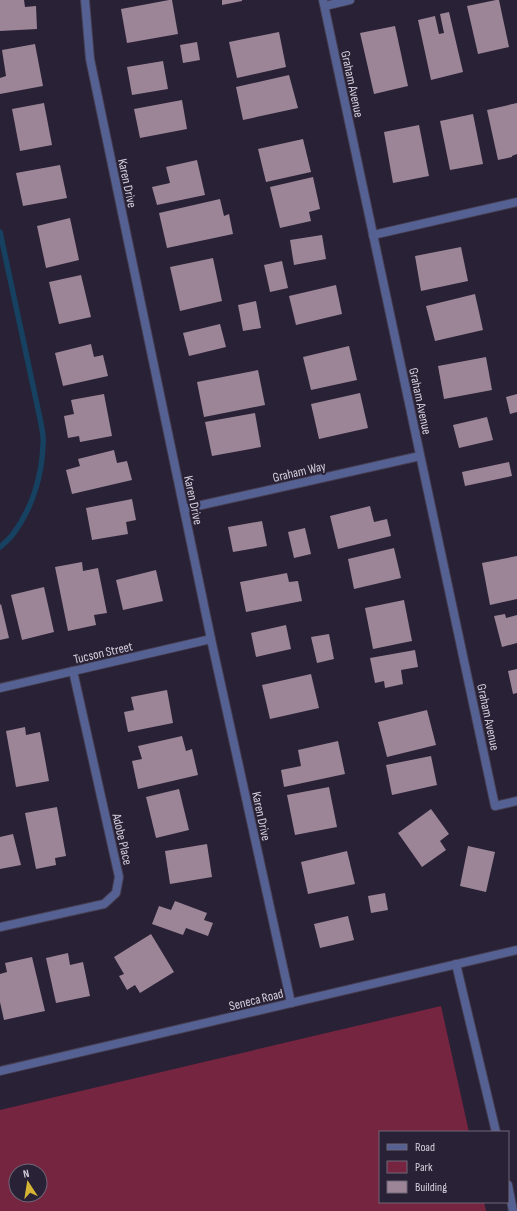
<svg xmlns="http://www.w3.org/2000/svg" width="517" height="1211" font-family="'Sofia Sans Condensed',sans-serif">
	<rect width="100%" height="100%" fill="#292135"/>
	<path fill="#762540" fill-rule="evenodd" d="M 441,1006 L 469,1132 L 380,1132 L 380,1202 L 484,1202 L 486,1211 L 0,1211 L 0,1110 ZM 16,1171 L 40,1171 L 40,1195 L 16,1195 Z"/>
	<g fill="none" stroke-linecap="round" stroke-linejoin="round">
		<path stroke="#164160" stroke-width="5.5" d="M 0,232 L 41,423 C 42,430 44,438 43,445 C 42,476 32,509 13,534 C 10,539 4,543 0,547"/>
	</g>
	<g fill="#9d8598">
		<path d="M 0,0 L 24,0 L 25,7 L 36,6 L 37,29 L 0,31 Z"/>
		<path d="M 169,0 L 172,0 L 178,34 L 127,43 L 121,9 Z"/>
		<path d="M 222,0 L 242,0 L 242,1 L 222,5 Z"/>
		<path d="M 496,0 L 499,0 L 509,47 L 478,54 L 467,6 Z"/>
		<path d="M 449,12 L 463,72 L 431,80 L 418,20 L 435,16 L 439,34 L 444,33 L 440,14 Z"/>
		<path d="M 395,26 L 408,86 L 374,94 L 360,33 Z"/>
		<path d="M 279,32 L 286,67 L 237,78 L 229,42 Z"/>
		<path d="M 197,42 L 200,60 L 183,63 L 180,45 Z"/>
		<path d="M 35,44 L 43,86 L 0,94 L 0,78 L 6,76 L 2,50 Z"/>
		<path d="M 163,61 L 168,89 L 132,95 L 127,67 Z"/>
		<path d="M 289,75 L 298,108 L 243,120 L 236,87 Z"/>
		<path d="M 182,100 L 187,129 L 140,138 L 134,109 Z"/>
		<path d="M 44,103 L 52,145 L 20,151 L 12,109 Z"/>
		<path d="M 517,103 L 517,154 L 512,156 L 512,157 L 498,160 L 487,110 Z"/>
		<path d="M 473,114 L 483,164 L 450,170 L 440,121 Z"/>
		<path d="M 419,125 L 429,176 L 393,183 L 384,132 Z"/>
		<path d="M 303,139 L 311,172 L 266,182 L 258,149 Z"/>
		<path d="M 197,160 L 205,195 L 157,205 L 152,187 L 170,183 L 166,167 Z"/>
		<path d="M 60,165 L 67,198 L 23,206 L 16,173 Z"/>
		<path d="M 313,177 L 320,209 L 309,212 L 311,221 L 280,228 L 270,187 Z"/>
		<path d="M 220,199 L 224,216 L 229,214 L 233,234 L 167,248 L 159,213 Z"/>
		<path d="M 70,218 L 79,260 L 46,268 L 37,226 Z"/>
		<path d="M 322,235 L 326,259 L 294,265 L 290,240 Z"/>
		<path d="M 461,247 L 468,281 L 421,291 L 415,256 Z"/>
		<path d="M 213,258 L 222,301 L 180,311 L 170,267 Z"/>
		<path d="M 282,261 L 288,288 L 270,292 L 264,265 Z"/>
		<path d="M 81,275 L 91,317 L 59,324 L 49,282 Z"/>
		<path d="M 336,285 L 342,314 L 296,325 L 289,296 Z"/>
		<path d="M 475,294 L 483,330 L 435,341 L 426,306 Z"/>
		<path d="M 256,301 L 261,328 L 243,331 L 238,305 Z"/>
		<path d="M 220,324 L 226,347 L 189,356 L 183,333 Z"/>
		<path d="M 91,344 L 94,357 L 103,355 L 108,376 L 63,386 L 55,353 Z"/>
		<path d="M 349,346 L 357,380 L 311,390 L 303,357 Z"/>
		<path d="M 486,357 L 492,390 L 444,399 L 438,366 Z"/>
		<path d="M 258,370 L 265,405 L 204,417 L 197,382 Z"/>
		<path d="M 360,393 L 368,428 L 319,439 L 311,404 Z"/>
		<path d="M 104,394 L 112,436 L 80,442 L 79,436 L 68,438 L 64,416 L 74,414 L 71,400 Z"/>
		<path d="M 517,394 L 517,412 L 510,414 L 506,397 Z"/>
		<path d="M 255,413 L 261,447 L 212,456 L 205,422 Z"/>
		<path d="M 487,417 L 493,440 L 459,448 L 453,425 Z"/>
		<path d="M 114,450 L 117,463 L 127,461 L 132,480 L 72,494 L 66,470 L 80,466 L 78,459 Z"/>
		<path d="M 509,462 L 512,476 L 465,486 L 462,472 Z"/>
		<path d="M 132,499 L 136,520 L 126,522 L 128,534 L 92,540 L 86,508 Z"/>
		<path d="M 370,506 L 374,522 L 387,519 L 391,536 L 338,549 L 330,516 Z"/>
		<path d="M 262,521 L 267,546 L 233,552 L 228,527 Z"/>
		<path d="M 305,528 L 311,554 L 294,558 L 288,532 Z"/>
		<path d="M 394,548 L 401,578 L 354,589 L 348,559 Z"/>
		<path d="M 517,556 L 517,599 L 490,605 L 482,563 Z"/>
		<path d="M 82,562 L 83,571 L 98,568 L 107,613 L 94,615 L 96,625 L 68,631 L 55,567 Z"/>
		<path d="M 156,570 L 163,601 L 123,610 L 116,580 Z"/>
		<path d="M 287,573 L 289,582 L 298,581 L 302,601 L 246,612 L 240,582 Z"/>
		<path d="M 44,587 L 54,632 L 22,640 L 11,595 Z"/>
		<path d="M 404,600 L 412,641 L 373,649 L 365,608 Z"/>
		<path d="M 1,604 L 9,638 L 0,640 L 0,605 Z"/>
		<path d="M 505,614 L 506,618 L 517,615 L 517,643 L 502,647 L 494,616 Z"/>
		<path d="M 286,625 L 291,649 L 256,657 L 251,633 Z"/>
		<path d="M 329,634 L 334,659 L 317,663 L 311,637 Z"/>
		<path d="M 415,650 L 418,667 L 401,670 L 403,684 L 385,688 L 384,681 L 375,683 L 370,658 Z"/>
		<path d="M 517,669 L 517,693 L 513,694 L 508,671 Z"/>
		<path d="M 311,674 L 319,708 L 270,719 L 262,685 Z"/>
		<path d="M 167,690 L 173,723 L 128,732 L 124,712 L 134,710 L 131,697 Z"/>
		<path d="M 427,710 L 436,745 L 387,757 L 378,722 Z"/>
		<path d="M 25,727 L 26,735 L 40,732 L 49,781 L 16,787 L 6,731 Z"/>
		<path d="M 182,736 L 186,751 L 192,749 L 198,775 L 138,789 L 132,761 L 142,759 L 138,746 Z"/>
		<path d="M 338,741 L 345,774 L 284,787 L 281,770 L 301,766 L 298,750 Z"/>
		<path d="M 431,756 L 437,785 L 392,795 L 386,765 Z"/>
		<path d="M 329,787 L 337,827 L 295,835 L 287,795 Z"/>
		<path d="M 179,789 L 189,830 L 156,838 L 146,797 Z"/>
		<path d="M 57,807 L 66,856 L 55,858 L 56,865 L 36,869 L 25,813 Z"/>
		<path d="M 431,809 L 449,834 L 440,841 L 446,850 L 422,867 L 398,833 Z"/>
		<path d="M 13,834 L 21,865 L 0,869 L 0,837 Z"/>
		<path d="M 207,844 L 212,877 L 170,884 L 165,851 Z"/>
		<path d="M 468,846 L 495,852 L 486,892 L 460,886 Z"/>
		<path d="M 347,851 L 355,884 L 308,894 L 301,862 Z"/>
		<path d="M 385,893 L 388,910 L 371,913 L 368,896 Z"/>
		<path d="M 175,901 L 207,913 L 204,920 L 213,923 L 208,936 L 186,928 L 183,935 L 152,924 L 159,906 L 171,910 Z"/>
		<path d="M 348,916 L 354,940 L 320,948 L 314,924 Z"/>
		<path d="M 151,934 L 174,972 L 140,993 L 135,985 L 127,990 L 119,976 L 124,974 L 114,957 Z"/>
		<path d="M 68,953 L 70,965 L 83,962 L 90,996 L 56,1003 L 46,958 Z"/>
		<path d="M 32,957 L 45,1011 L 4,1020 L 0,1002 L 0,974 L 7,972 L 5,963 Z"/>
	</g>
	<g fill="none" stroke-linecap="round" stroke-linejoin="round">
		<g stroke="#453d50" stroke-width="10">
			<g id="minor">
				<path d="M 85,0 L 90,59 L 211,639 L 291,1003"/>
				<path d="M 323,0 L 495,806 L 517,801"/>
				<path d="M 325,6 L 350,0"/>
				<path d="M 373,235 L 517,202"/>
				<path d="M 184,509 L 420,456"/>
				<path d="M 0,688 L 211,639"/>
				<path d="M 0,927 L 104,904 L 116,893 L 119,877 L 73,671"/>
				<path d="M 456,964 L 496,1132"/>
				<path d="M 508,1185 L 513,1211"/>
			</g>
		</g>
		<g stroke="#453d50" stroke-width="10">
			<path id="tertiary" d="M 0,1071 L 517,950"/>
		</g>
		<use href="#minor" stroke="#566193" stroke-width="8"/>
		<use href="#tertiary" stroke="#566193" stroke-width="8"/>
	</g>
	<g text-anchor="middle" stroke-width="4" stroke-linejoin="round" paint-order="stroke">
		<g font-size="13" fill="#d5cfdd" stroke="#292135">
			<text transform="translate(353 84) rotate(78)" y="5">Graham Avenue</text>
			<text transform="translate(128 183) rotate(78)" y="5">Karen Drive</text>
			<text transform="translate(421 401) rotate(78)" y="5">Graham Avenue</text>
			<text transform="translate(299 471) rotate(-13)" y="5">Graham Way</text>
			<text transform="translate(194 500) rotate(78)" y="5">Karen Drive</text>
			<text transform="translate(103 652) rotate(-13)" y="5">Tucson Street</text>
			<text transform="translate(489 717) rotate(78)" y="5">Graham Avenue</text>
			<text transform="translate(262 816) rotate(78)" y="5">Karen Drive</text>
			<text transform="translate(123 839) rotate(77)" y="5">Adobe Place</text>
			<text transform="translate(256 999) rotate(-14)" y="5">Seneca Road</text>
		</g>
	</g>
	<rect x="379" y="1131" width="130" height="72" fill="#292135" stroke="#6e6778"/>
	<rect x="387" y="1144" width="20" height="6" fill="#566193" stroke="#6e6778"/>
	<text x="415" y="1151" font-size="12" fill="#d5cfdd">Road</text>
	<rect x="387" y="1161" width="20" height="12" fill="#762540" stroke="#6e6778"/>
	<text x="415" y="1171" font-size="12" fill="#d5cfdd">Park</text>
	<rect x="387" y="1181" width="20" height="12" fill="#9d8598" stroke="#6e6778"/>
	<text x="415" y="1191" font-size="12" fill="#d5cfdd">Building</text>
	<g transform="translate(28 1183) rotate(348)"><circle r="19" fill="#292135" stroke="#6e6778"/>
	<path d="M0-3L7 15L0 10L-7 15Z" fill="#d6b534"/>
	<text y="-6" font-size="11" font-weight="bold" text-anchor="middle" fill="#d5cfdd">N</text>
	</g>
</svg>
